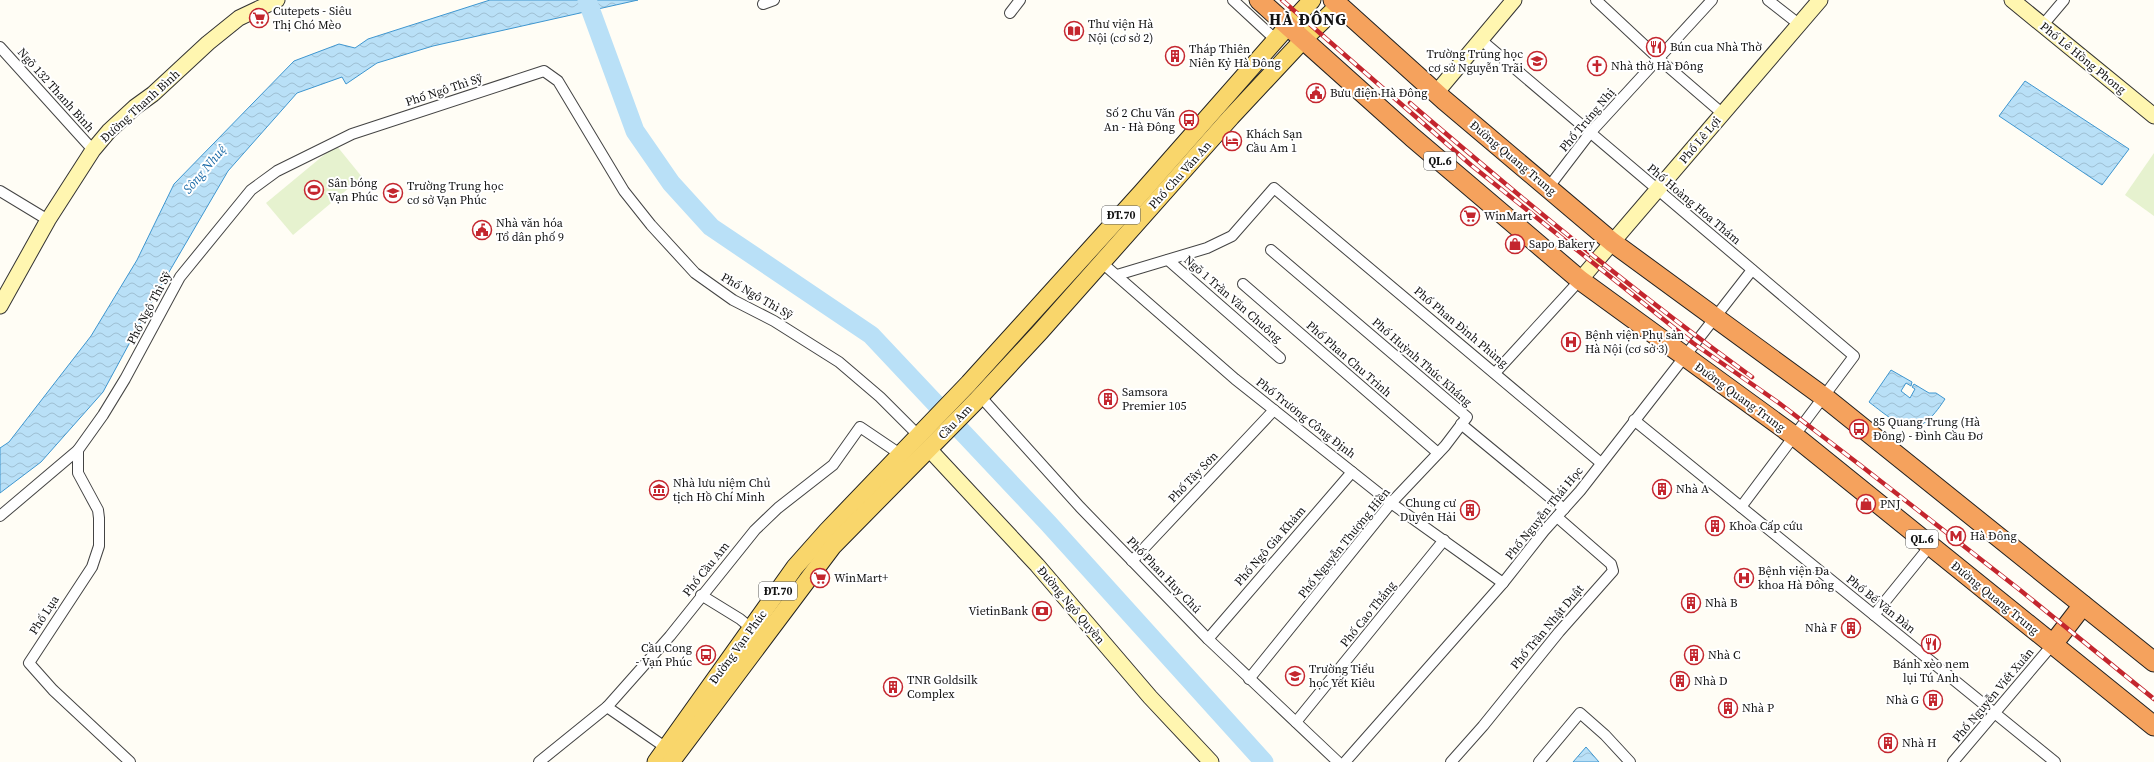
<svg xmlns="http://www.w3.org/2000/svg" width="2154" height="762" font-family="'Source Serif 4',serif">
	<defs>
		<pattern id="water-waves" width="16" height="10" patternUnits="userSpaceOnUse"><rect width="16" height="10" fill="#b9e0f7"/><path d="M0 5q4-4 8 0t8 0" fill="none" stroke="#9ebfd3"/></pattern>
	</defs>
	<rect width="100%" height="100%" fill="#fffdf5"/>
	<g fill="#e6f2cf">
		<path d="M 336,145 L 362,177 L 293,235 L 266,203 Z"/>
		<path d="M 2154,153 L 2154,216 L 2125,195 Z"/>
	</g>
	<g fill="url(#water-waves)" stroke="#3f96cf">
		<path d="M 490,0 L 638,0 L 433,46 L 377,63 L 346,84 L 342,77 L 297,93 L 228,171 L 155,296 L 103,392 L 41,462 L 0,493 L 0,448 L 9,442 L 91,336 L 137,260 L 174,184 L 294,61 L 339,44 L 355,48 L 368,39 Z"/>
		<path d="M 2025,81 L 2129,149 L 2102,185 L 1999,116 Z"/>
		<path d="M 1891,370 L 1912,382 L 1911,386 L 1906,383 L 1901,391 L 1910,398 L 1915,389 L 1912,387 L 1914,384 L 1929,393 L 1936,393 L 1945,399 C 1917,442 1904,429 1869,402 Z"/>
		<path d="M 1586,747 L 1599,762 L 1573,762 Z"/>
	</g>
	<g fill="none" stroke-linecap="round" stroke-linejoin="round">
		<path stroke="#b9e0f7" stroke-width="19" d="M 587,0 L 635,131 L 671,183 L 711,227 L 871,335 L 1048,523 L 1264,762"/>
		<g stroke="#444" stroke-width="12">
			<g id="street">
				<path d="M 1233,0 L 1276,40"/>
				<path d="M 1596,0 L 1658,58 L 1723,114"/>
				<path d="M 1768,0 L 1800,25"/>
				<path d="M 763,4 L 774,0"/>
				<path d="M 1010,13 L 1020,0"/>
				<path d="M 2042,26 L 2064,0"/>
				<path d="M 1480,39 L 1854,356 L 1741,507"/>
				<path d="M 0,47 L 93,150"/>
				<path d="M 1548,188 L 1590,133 L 1712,0"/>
				<path d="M 0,191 L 48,220"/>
				<path d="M 1168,260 L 1280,358"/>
				<path d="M 1101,262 L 1235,379 L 1391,503 L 1503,583"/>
				<path d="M 1117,275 L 1207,248 L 1232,236 L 1274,188 L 1601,463"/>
				<path d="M 1243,284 L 1438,453"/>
				<path d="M 1495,373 L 1580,280"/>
				<path d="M 980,396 L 1080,507 L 1208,639 L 1338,762"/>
				<path d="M 1634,420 L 2055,762"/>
				<path d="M 1461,424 L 1564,509"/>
				<path d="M 78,450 L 78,473 L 98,510 L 99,518 L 99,546 L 92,567 L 29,663 L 53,690 L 130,762"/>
				<path d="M 0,516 L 78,450 L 103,415 L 125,379 L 180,277 L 251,190 L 277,171 L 352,134 L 544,71 L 558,81 L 624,191 L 651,225 L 695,273 L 733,300 L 774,321 L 839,362 L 880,397 L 919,436"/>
				<path d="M 1132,561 L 1274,410"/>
				<path d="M 701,595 L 740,619 L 752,629"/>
				<path d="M 1874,615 L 1930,546"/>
				<path d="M 1208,639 L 1352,472"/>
				<path d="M 1249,679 L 1391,503 L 1445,446 L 1467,417 L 1271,250"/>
				<path d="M 607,707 L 665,747"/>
				<path d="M 1296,722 L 1444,540"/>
				<path d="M 539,762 L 607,707 L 670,636 L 755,530 L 778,508 L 833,465 L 860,427 L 900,454"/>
				<path d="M 1345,762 L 1503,583 L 1544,531 L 1580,491 L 1752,270"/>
				<path d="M 1451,762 L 1483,726 L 1559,632 L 1613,571 L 1611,564 L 1557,517"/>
				<path d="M 1539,762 L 1580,713 L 1605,735 L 1630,762"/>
				<path d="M 1953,762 L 2053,644"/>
			</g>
		</g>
		<g stroke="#333" stroke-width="17">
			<g id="secondary">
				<path d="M 2012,0 L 2154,116"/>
				<path d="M 1436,93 L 1514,0"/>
				<path d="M 1580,280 L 1820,0"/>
				<path d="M 0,306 L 48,220 L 93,150 L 109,131 L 135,107 L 153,94 L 208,43 L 239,18 L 277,0"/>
				<path d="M 929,449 L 1037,565 L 1150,697 L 1211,762"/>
			</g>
		</g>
		<g stroke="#222" stroke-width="19">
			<g id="primary">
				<path d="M 656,762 L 795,567 L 827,531 L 969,383 L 1142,192 L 1288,26 L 1312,0"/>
				<path d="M 671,762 L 833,546 L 976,401 L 1040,332 L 1231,117 L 1303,40 L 1339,5"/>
			</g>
		</g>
		<g stroke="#222" stroke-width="21">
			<g id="highway">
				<path d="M 1259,0 L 1412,137 L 1580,280 L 1797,438 L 2154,726"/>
				<path d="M 1333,0 L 1444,100 L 1612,242 L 1828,400 L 2154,662"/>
				<path d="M 2053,644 L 2083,605"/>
			</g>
		</g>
		<use href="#street" stroke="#fff" stroke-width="10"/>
		<use href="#secondary" stroke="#fff6b0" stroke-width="15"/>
		<use href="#primary" stroke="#f9d66b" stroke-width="17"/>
		<use href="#highway" stroke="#f5a25d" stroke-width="19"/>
		<g stroke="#c4262e" stroke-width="4.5">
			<g id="rail">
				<path d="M 1282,0 L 1471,165 L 1693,343 L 1779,403 L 1860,465 L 2020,590 L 2154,699"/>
				<path d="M 1410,103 C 1521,198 1633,291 1752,377"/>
			</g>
		</g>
		<use href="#rail" stroke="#fff" stroke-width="3" stroke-dasharray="9" stroke-linecap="butt"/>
	</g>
	<defs>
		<g id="supermarket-ring" transform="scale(1)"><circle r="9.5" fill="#fff" stroke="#c4262e" stroke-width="1.5"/><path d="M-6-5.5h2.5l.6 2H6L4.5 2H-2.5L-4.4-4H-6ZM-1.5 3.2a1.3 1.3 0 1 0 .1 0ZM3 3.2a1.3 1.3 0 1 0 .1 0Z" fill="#c4262e"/></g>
		<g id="library-ring" transform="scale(1)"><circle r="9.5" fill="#fff" stroke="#c4262e" stroke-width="1.5"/><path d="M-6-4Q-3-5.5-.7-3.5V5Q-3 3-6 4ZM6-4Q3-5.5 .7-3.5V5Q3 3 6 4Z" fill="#c4262e"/></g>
		<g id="restaurant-ring" transform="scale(1)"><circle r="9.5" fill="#fff" stroke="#c4262e" stroke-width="1.5"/><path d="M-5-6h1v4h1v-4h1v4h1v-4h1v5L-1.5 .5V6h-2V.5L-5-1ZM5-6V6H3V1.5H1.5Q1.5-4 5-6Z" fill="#c4262e"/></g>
		<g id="building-ring" transform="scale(1)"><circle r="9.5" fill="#fff" stroke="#c4262e" stroke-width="1.5"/><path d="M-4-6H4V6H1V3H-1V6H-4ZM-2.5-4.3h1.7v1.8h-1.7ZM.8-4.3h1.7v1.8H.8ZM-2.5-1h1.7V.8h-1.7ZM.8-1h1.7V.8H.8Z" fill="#c4262e"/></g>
		<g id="school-ring" transform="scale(1)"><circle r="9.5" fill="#fff" stroke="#c4262e" stroke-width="1.5"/><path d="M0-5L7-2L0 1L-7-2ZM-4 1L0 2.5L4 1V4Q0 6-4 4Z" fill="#c4262e"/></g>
		<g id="church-ring" transform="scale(1)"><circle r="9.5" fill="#fff" stroke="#c4262e" stroke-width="1.5"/><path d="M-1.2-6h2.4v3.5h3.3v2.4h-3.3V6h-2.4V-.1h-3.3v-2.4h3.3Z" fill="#c4262e"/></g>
		<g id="civic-ring" transform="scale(1)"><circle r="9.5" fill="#fff" stroke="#c4262e" stroke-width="1.5"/><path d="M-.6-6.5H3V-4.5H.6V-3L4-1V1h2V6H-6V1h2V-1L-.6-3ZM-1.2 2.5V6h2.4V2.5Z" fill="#c4262e"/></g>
		<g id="bus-ring" transform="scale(1)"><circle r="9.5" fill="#fff" stroke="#c4262e" stroke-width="1.5"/><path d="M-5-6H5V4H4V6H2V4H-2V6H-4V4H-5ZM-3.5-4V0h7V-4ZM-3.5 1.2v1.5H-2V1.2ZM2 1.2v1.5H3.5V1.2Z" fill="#c4262e"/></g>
		<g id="hotel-ring" transform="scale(1)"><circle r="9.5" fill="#fff" stroke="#c4262e" stroke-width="1.5"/><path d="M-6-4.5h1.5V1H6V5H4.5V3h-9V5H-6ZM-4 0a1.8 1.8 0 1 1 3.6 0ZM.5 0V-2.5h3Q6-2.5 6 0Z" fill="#c4262e"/></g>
		<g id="stadium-ring" transform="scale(1)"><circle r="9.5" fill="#fff" stroke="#c4262e" stroke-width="1.5"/><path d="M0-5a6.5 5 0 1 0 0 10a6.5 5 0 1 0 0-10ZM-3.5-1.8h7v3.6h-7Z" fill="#c4262e"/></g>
		<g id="shop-ring" transform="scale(1)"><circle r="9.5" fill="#fff" stroke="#c4262e" stroke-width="1.5"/><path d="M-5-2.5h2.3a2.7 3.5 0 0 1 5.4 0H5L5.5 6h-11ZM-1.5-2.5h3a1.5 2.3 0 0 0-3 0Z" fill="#c4262e"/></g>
		<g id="hospital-ring" transform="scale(1)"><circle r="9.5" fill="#fff" stroke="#c4262e" stroke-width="1.5"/><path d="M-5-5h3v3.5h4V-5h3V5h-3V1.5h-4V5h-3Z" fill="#c4262e"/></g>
		<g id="museum-ring" transform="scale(1)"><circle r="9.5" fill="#fff" stroke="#c4262e" stroke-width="1.5"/><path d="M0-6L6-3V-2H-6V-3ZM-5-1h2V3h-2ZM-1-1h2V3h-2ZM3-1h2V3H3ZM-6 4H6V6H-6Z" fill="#c4262e"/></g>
		<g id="metro-ring" transform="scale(1)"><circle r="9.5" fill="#fff" stroke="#c4262e" stroke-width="1.5"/><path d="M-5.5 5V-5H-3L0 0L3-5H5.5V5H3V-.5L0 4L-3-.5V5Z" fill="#c4262e"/></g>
		<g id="bank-ring" transform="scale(1)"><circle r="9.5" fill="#fff" stroke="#c4262e" stroke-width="1.5"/><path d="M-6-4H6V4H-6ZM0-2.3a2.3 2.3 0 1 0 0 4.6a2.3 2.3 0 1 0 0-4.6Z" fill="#c4262e"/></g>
	</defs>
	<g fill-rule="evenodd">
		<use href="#supermarket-ring" x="259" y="18"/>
		<use href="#library-ring" x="1074" y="31"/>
		<use href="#restaurant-ring" x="1656" y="47"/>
		<use href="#building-ring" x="1175" y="56"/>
		<use href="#school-ring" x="1537" y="61"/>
		<use href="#church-ring" x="1597" y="66"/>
		<use href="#civic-ring" x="1316" y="93"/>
		<use href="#bus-ring" x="1189" y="120"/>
		<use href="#hotel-ring" x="1232" y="141"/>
		<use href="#stadium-ring" x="314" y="190"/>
		<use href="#school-ring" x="393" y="193"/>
		<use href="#supermarket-ring" x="1470" y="216"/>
		<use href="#civic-ring" x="482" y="230"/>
		<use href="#shop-ring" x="1515" y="244"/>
		<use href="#hospital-ring" x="1571" y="342"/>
		<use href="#building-ring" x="1108" y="399"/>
		<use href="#bus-ring" x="1859" y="429"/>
		<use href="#building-ring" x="1662" y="489"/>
		<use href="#museum-ring" x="659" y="490"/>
		<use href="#shop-ring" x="1866" y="504"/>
		<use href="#building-ring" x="1470" y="510"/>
		<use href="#building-ring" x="1715" y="526"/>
		<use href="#metro-ring" x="1956" y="536"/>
		<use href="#supermarket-ring" x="820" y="578"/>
		<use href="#hospital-ring" x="1744" y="578"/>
		<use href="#building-ring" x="1691" y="603"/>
		<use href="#bank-ring" x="1042" y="611"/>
		<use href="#building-ring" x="1851" y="628"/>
		<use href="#restaurant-ring" x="1931" y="644"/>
		<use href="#bus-ring" x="706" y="655"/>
		<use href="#building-ring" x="1694" y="655"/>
		<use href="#school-ring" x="1295" y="676"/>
		<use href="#building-ring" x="1680" y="681"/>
		<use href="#building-ring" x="893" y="687"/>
		<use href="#building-ring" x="1933" y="700"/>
		<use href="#building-ring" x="1728" y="708"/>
		<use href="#building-ring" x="1888" y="743"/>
	</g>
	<g text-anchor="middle" stroke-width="4" stroke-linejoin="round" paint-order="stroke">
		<g fill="#fff" stroke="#585858" stroke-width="1">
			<rect x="1424" y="152" width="32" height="18" rx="3"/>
			<rect x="1102" y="206" width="38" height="18" rx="3"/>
			<rect x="1906" y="530" width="32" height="18" rx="3"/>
			<rect x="759" y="582" width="38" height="18" rx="3"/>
		</g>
		<g font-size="11" font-weight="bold" fill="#111">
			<text x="1440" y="165">QL.6</text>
			<text x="1121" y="219">ĐT.70</text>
			<text x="1922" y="543">QL.6</text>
			<text x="778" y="595">ĐT.70</text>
		</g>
		<g font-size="12" fill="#111" stroke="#fff" text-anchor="start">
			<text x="273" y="15">Cutepets - Siêu<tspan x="273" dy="14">Thị Chó Mèo</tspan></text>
			<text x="1088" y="28">Thư viện Hà<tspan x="1088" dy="14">Nội (cơ sở 2)</tspan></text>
			<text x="1670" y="51">Bún cua Nhà Thờ</text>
			<text x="1189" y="53">Tháp Thiên<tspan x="1189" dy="14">Niên Kỷ Hà Đông</tspan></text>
			<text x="1523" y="58" text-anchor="end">Trường Trung học<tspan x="1523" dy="14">cơ sở Nguyễn Trãi</tspan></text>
			<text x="1611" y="70">Nhà thờ Hà Đông</text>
			<text x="1330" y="97">Bưu điện Hà Đông</text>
			<text x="1175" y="117" text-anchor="end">Số 2 Chu Văn<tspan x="1175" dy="14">An - Hà Đông</tspan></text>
			<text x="1246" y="138">Khách Sạn<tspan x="1246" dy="14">Cầu Am 1</tspan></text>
			<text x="328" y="187">Sân bóng<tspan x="328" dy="14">Vạn Phúc</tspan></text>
			<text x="407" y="190">Trường Trung học<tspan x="407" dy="14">cơ sở Vạn Phúc</tspan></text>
			<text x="1484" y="220">WinMart</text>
			<text x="496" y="227">Nhà văn hóa<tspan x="496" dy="14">Tổ dân phố 9</tspan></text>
			<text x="1529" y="248">Sapo Bakery</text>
			<text x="1585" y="339">Bệnh viện Phụ sản<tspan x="1585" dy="14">Hà Nội (cơ sở 3)</tspan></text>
			<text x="1122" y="396">Samsora<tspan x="1122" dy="14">Premier 105</tspan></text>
			<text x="1873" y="426">85 Quang Trung (Hà<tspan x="1873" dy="14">Đông) - Đình Cầu Đơ</tspan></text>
			<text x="673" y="487">Nhà lưu niệm Chủ<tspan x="673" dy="14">tịch Hồ Chí Minh</tspan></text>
			<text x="1676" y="493">Nhà A</text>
			<text x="1456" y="507" text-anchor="end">Chung cư<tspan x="1456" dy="14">Duyên Hải</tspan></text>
			<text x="1880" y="508">PNJ</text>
			<text x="1729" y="530">Khoa Cấp cứu</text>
			<text x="1970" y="540">Hà Đông</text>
			<text x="1758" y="575">Bệnh viện Đa<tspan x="1758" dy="14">khoa Hà Đông</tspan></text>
			<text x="834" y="582">WinMart+</text>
			<text x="1705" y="607">Nhà B</text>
			<text x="1028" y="615" text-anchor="end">VietinBank</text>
			<text x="1837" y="632" text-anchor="end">Nhà F</text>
			<text x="692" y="652" text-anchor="end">Cầu Cong<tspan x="692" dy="14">- Vạn Phúc</tspan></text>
			<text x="1708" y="659">Nhà C</text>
			<text x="1931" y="668" text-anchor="middle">Bánh xèo nem<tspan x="1931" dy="14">lụi Tú Anh</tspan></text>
			<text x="1309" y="673">Trường Tiểu<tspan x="1309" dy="14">học Yết Kiêu</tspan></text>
			<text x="907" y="684">TNR Goldsilk<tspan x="907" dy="14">Complex</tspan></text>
			<text x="1694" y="685">Nhà D</text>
			<text x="1919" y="704" text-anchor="end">Nhà G</text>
			<text x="1742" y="712">Nhà P</text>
			<text x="1902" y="747">Nhà H</text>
		</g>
		<g font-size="12" fill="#111" stroke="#fff">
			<text transform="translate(2083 58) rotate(39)" y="4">Phố Lê Hồng Phong</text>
			<text transform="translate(56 90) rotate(48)" y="4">Ngõ 132 Thanh Bình</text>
			<text transform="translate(444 90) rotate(-18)" y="4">Phố Ngô Thì Sỹ</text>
			<text transform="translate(140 106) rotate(-42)" y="4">Đường Thanh Bình</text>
			<text transform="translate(1587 120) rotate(-50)" y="4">Phố Trưng Nhị</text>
			<text transform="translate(1700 140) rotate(-50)" y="4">Phố Lê Lợi</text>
			<text transform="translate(1513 158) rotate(40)" y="4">Đường Quang Trung</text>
			<text transform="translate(1180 175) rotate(-48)" y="4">Phố Chu Văn An</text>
			<text transform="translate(1694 204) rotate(40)" y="4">Phố Hoàng Hoa Thám</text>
			<text transform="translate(757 296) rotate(30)" y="4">Phố Ngô Thì Sỹ</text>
			<text transform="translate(1233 299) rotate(41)" y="4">Ngõ 1 Trần Văn Chuông</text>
			<text transform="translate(149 308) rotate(-62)" y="4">Phố Ngô Thì Sỹ</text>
			<text transform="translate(1461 327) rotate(40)" y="4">Phố Phan Đình Phùng</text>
			<text transform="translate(1349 359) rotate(41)" y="4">Phố Phan Chu Trinh</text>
			<text transform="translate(1422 362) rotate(41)" y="4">Phố Huỳnh Thúc Kháng</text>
			<text transform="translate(1740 397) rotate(36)" y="4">Đường Quang Trung</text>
			<text transform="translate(1306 418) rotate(38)" y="4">Phố Trương Công Định</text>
			<text transform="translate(955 422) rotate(-46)" y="4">Cầu Am</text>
			<text transform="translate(1193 477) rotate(-46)" y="4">Phố Tây Sơn</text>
			<text transform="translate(1544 513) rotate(-51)" y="4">Phố Nguyễn Thái Học</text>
			<text transform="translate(1344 543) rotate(-51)" y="4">Phố Nguyễn Thượng Hiền</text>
			<text transform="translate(1270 546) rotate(-49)" y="4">Phố Ngô Gia Khảm</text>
			<text transform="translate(706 569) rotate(-51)" y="4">Phố Cầu Am</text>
			<text transform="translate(1164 575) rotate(46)" y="4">Phố Phan Huy Chú</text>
			<text transform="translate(1995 598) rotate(39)" y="4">Đường Quang Trung</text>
			<text transform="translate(1881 604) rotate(39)" y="4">Phố Bế Văn Đàn</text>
			<text transform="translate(1071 605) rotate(50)" y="4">Đường Ngô Quyền</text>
			<text transform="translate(1368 614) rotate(-51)" y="4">Phố Cao Thắng</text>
			<text transform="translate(44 615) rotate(-57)" y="4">Phố Lụa</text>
			<text transform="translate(1547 627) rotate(-50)" y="4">Phố Trần Nhật Duật</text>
			<text transform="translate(738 647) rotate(-54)" y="4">Đường Vạn Phúc</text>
			<text transform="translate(1993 695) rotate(-50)" y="4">Phố Nguyễn Viết Xuân</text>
		</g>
		<g font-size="13" font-style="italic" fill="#1768a6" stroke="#fff">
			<text transform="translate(204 169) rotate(-50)" y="5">Sông Nhuệ</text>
		</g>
		<g font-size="16" font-weight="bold" letter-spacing="1" fill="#111" stroke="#fff">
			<text x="1308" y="25">HÀ ĐÔNG</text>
		</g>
	</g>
</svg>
